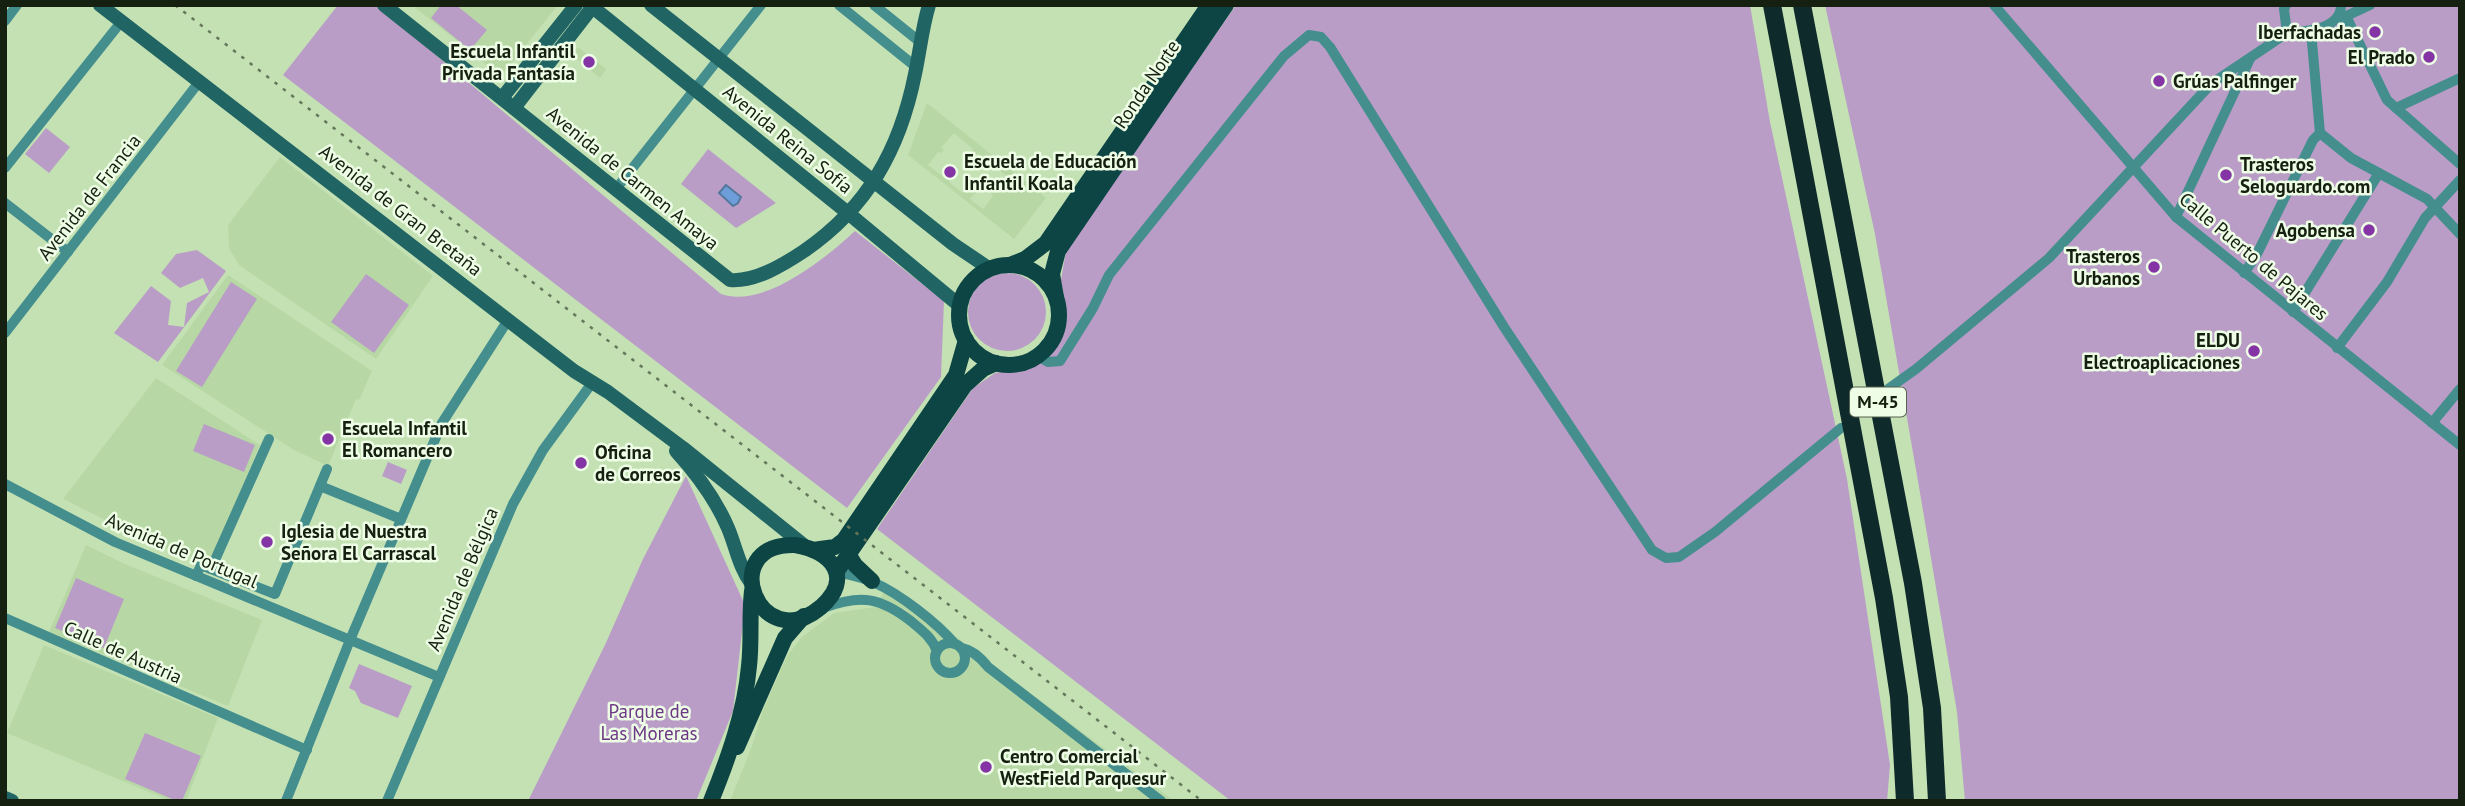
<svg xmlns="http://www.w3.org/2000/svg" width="2465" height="806" font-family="'PT Sans',sans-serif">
	<rect width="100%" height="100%" fill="#c4e1b4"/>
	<g fill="#b7d8a4" fill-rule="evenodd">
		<path d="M 412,5 L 558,5 L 501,76 Z"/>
		<path d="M 578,47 L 606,69 L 600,78 L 572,55 Z"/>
		<path d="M 927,103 L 1046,198 L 1014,239 L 908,155 ZM 954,133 L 973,149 L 967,158 L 971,162 L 978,153 L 1008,177 L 997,192 L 993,190 L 991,194 L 993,196 L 983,209 L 970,199 L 981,186 L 973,179 L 962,193 L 949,182 L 959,168 L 952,163 L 941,175 L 928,165 L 938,152 L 941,153 L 944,150 L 941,148 Z"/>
		<path d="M 280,157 L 433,276 L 376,359 L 239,265 L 229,248 L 228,225 Z"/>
		<path d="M 228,275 L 372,371 L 359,400 L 356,399 L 328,466 L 294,450 L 162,365 Z"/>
		<path d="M 156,378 L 260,445 L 209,565 L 142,538 L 63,499 Z"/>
		<path d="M 86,545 L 125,564 L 262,620 L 228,706 L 49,632 Z"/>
		<path d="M 888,585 L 1025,689 L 1174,801 L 730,801 L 752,746 L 763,710 L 787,656 L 802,637 L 834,613 L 875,607 Z"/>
		<path d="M 44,645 L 218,718 L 186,801 L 171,801 L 7,733 Z"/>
	</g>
	<g fill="#b99dc6">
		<path d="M 338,5 L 376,5 L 721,294 C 763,309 825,259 855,231 L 944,301 L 941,377 L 847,508 L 283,75 Z"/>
		<path d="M 441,5 L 456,5 L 487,30 L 470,50 L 431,18 Z"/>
		<path d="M 1236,5 L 1750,5 L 1770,122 L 1847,479 L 1890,765 L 1887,801 L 1231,801 L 877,529 L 973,388 L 995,373 L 1026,368 L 1053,352 L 1064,324 L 1066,309 L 1061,280 L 1066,251 Z"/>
		<path d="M 1825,5 L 2460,5 L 2460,801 L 1965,801 L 1957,712 L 1919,487 L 1875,234 Z"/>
		<path d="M 46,128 L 70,147 L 49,173 L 25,154 Z"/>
		<path d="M 708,149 L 776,203 L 736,228 L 681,184 Z"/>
		<path d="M 197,250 L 226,271 L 158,362 L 114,333 L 151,286 L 171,301 L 168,325 L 184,327 L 187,303 L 209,292 L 203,278 L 180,288 L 161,273 L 176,254 Z"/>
		<circle cx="1007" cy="312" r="39"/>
		<path d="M 366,274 L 409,305 L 374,353 L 331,322 Z"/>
		<path d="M 231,282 L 257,299 L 202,387 L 176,371 Z"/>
		<path d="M 204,424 L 255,445 L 244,472 L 193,451 Z"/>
		<path d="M 388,462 L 407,470 L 401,484 L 382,476 Z"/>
		<path d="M 686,476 L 745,605 L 733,711 L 696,801 L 528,801 L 605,645 L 643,559 Z"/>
		<path d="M 76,578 L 124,599 L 104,648 L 55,628 Z"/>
		<path d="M 359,664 L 412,686 L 398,718 L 361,703 L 355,691 L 349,688 Z"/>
		<path d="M 145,733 L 201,756 L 182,801 L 177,801 L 125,779 Z"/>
	</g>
	<path fill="#6e9ed9" stroke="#54789d" stroke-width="2" d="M 726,185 L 741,197 L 738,203 L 733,206 L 719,193 Z"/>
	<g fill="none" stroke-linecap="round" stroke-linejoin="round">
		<path stroke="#a1ba93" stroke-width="10" stroke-dasharray="10 5" stroke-linecap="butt" d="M 1849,421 L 1878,397"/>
		<g stroke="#458e8e" stroke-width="10">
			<path d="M 839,5 L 916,67"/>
			<path d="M 874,5 L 920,42"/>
			<path d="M 1994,5 L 2176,217 L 2460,445"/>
			<path d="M 2286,5 L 2284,9 L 2287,33 C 2305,31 2341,30 2341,5"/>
			<path d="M 2346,16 L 2387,100 L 2460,164"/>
			<path d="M 2342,18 L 2370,5"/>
			<path d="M 5,21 L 17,5"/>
			<path d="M 2311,31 L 2320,133 L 2351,158 L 2427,199 L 2460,234"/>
			<path d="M 2396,108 L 2460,78"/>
			<path d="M 5,168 L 121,22"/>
			<path d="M 616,189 L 761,5"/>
			<path d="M 5,203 L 68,252"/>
			<path d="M 2176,217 L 2250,59"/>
			<path d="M 2244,273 L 2256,256 L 2313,140 L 2320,133"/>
			<path d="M 2293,312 L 2379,173"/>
			<path d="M 5,333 L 199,82"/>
			<path d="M 2337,348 L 2387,282 L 2425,218 L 2460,180"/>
			<path d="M 1038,356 L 1048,362 L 1060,361 L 1093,308 L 1109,275 L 1284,56 L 1309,35 L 1321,37 L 1330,47 L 1504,327 L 1652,550 L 1666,558 L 1679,557 L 1715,532 L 1841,428"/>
			<path d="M 1888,389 L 1916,369 L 2049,258 L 2211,84 L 2287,33"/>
			<path d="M 2432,423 L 2460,389"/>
			<path d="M 5,484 L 115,542 L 439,677"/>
			<path d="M 320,486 L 401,519"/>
			<path d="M 211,569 L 275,594 L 327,469"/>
			<path d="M 837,571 C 850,576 863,577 875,583 C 900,594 937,623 955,644"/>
			<path d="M 196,576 L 201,565 L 211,569 L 269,439"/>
			<path d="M 823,608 C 861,594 880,597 912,622 C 923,631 932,638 937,651"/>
			<path d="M 5,618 L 307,750"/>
			<circle cx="950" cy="658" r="15"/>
			<path d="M 961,648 C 973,650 981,658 988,667 L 1161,801"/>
			<path d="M 286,801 L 350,640 L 442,423 L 508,320"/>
			<path d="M 387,801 L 513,504 L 543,450 L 592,383"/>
		</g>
		<g stroke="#206463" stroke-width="14">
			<path d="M 100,5 L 574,371 L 608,392 L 683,448 L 806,547"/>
			<path d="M 384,5 L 730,280 C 755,282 783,265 804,251 C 868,207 900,149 915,74 C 920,51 922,28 929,5"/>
			<path d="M 590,5 L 848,213 L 960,306"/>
			<path d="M 651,5 L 953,244 L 990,269"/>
			<path d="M 502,98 L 576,5"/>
			<path d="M 514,108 L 594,5"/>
			<path d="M 676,451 C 696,473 716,500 728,528 C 736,547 739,567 751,583"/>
			<path d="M 5,798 L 12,801"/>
		</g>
		<g stroke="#0d4545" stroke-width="16">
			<path d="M 1010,265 L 1025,259 L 1046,243 L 1209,5"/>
			<circle cx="1009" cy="315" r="50"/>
			<path d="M 1056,297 L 1052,274 L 1058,251 L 1226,5"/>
			<path d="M 795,545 C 832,551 854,578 821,607 C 759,659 715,543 795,545 Z"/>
			<path d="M 813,550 L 835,547 L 844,540 L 956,375 L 966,340"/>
			<path d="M 849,555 L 855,565 L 872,581"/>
			<path d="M 837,571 L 965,385 L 983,369 L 996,363"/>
			<path d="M 737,747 L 785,638 L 804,616"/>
			<path d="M 711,801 C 728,759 745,712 749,666 C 752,641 749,616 752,591"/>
		</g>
		<g stroke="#0f2a2a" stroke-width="18">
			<path d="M 1772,5 L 1884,598 L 1899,697 L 1905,801"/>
			<path d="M 1802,5 L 1913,583 L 1932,708 L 1937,801"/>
		</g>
		<path stroke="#65785b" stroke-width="2.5" stroke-dasharray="3.5 7" stroke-linecap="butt" d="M 175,5 L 1202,801"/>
	</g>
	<g fill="#8434a4" stroke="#eefde6" stroke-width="2.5">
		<circle cx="2375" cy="32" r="7"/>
		<circle cx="2429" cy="57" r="7"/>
		<circle cx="589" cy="62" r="7"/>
		<circle cx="2159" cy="81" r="7"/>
		<circle cx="950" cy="172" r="7"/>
		<circle cx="2226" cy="175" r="7"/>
		<circle cx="2369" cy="230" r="7"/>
		<circle cx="2154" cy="267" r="7"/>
		<circle cx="2254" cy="351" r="7"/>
		<circle cx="328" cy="439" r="7"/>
		<circle cx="581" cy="463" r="7"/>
		<circle cx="267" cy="542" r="7"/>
		<circle cx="986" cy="767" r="7"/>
	</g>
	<g text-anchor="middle" stroke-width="5" stroke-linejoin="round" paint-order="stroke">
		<rect fill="#eefde6" stroke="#576250" stroke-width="2" x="1850" y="387.5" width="56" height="29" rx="5"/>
		<g font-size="18" font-weight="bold" fill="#162010">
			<text x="1878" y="408">M-45</text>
		</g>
		<g font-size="19" font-weight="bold" fill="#162010" stroke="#eefde6" text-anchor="start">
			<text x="2361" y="39" text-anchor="end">Iberfachadas</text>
			<text x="575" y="58" text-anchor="end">Escuela Infantil<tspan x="575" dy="22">Privada Fantasía</tspan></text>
			<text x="2415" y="64" text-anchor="end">El Prado</text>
			<text x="2173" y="88">Grúas Palfinger</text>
			<text x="964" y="168">Escuela de Educación<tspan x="964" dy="22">Infantil Koala</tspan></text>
			<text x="2240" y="171">Trasteros<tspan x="2240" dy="22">Seloguardo.com</tspan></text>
			<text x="2355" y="237" text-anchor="end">Agobensa</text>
			<text x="2140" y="263" text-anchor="end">Trasteros<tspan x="2140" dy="22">Urbanos</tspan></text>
			<text x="2240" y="347" text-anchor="end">ELDU<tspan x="2240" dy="22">Electroaplicaciones</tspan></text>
			<text x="342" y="435">Escuela Infantil<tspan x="342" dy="22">El Romancero</tspan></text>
			<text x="595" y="459">Oficina<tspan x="595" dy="22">de Correos</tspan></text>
			<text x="281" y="538">Iglesia de Nuestra<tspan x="281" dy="22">Señora El Carrascal</tspan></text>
			<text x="1000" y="763">Centro Comercial<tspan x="1000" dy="22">WestField Parquesur</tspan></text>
		</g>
		<g font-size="19" fill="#162010" stroke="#eefde6">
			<text transform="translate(1146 84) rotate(-56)" y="7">Ronda Norte</text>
			<text transform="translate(788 139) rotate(39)" y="7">Avenida Reina Sofía</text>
			<text transform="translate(633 178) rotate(39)" y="7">Avenida de Carmen Amaya</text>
			<text transform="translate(89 197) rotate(-52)" y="7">Avenida de Francia</text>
			<text transform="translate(401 210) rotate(38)" y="7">Avenida de Gran Bretaña</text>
			<text transform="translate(2254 256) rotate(40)" y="7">Calle Puerto de Pajares</text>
			<text transform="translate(182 550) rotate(23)" y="7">Avenida de Portugal</text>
			<text transform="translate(462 579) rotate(-67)" y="7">Avenida de Bélgica</text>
			<text transform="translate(123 652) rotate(24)" y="7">Calle de Austria</text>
		</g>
		<g font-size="19" fill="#6c3784" stroke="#eefde6">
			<text x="649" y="718">Parque de<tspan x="649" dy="22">Las Moreras</tspan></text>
		</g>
	</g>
	<rect width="2465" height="806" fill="none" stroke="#162010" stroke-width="14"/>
</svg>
